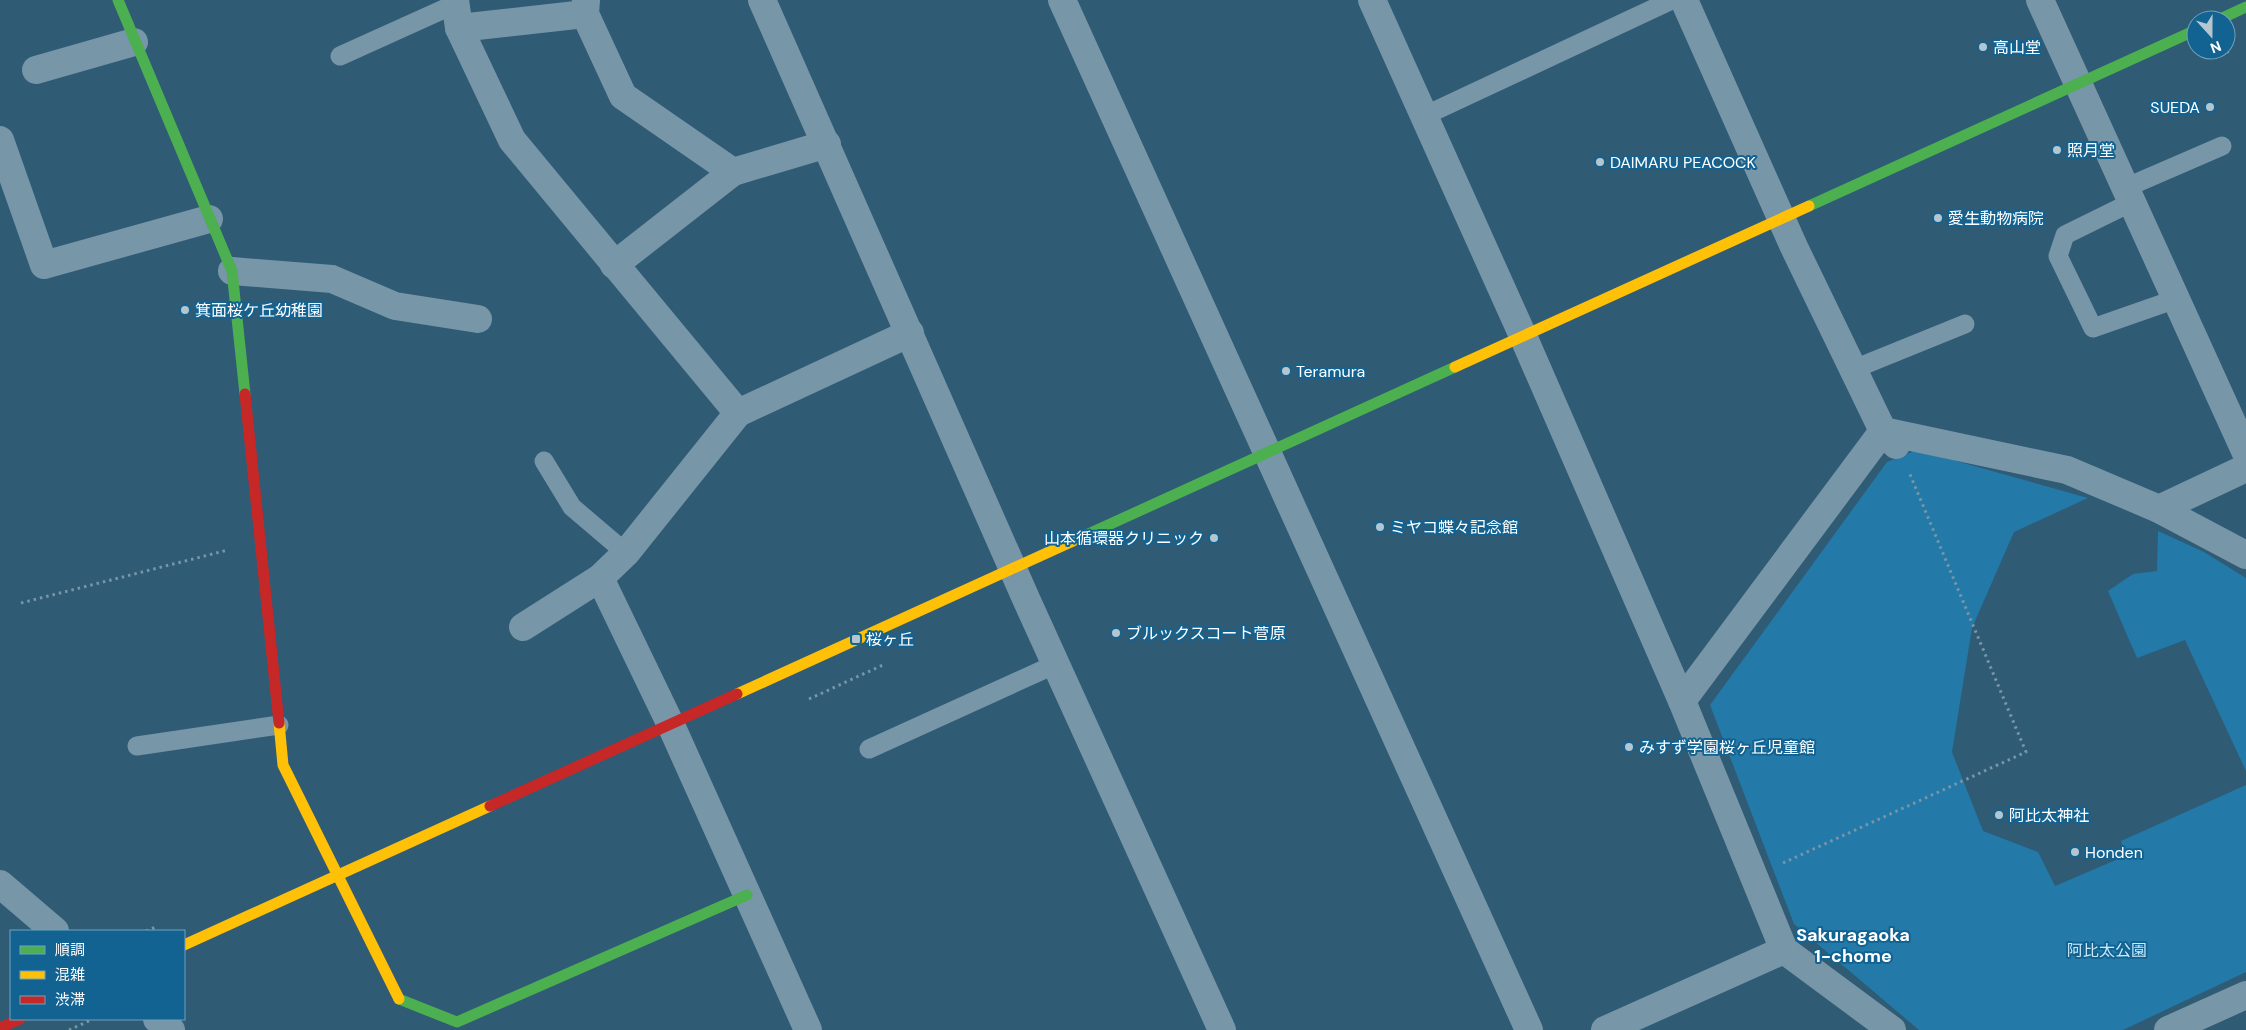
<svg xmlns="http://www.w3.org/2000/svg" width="2246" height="1030" font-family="'DM Sans','Noto Sans JP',sans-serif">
	<rect width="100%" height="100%" fill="#2f5b75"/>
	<g fill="#2379a8">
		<path d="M 1917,450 L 2088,498 L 2014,532 L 1972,628 L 1952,752 L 1983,831 L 2038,852 L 2055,886 L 2125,856 L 2121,841 L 2246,785 L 2246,972 L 2123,1030 L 1919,1030 L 1794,924 L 1710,705 L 1887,462 Z"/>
		<path d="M 2158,531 L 2204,552 L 2246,578 L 2246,771 L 2185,640 L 2137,658 L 2108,591 L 2133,574 L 2157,571 Z"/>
	</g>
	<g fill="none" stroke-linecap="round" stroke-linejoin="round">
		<g stroke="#7796a8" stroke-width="3" stroke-dasharray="2.5 4" stroke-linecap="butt">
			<path d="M 2215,58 L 2229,51"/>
			<path d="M 21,603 L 228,550"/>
			<path d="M 809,699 L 885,664"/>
			<path d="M 1783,863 L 2026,752 L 1909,472"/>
			<path d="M 146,931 L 158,926"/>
			<path d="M 69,1030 L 93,1019"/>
		</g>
		<g stroke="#7796a8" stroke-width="19">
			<path d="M 340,56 L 455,4"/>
			<path d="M 1424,116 L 1672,0"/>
			<path d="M 2125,188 L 2222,146"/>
			<path d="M 2132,202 L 2065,235 L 2058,256 L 2093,328 L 2176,299"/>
			<path d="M 1854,369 L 1965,324"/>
			<path d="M 544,461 L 572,507 L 626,553"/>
			<path d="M 137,746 L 279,725"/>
			<path d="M 869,749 L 1056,664"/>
		</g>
		<g stroke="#7796a8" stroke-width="28">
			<path d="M 455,0 L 459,28 L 512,140 L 738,413"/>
			<path d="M 586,0 L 585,14 L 623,96 L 733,172"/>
			<path d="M 762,0 L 1027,601 L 1222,1030"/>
			<path d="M 1062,0 L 1529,1030"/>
			<path d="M 1372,0 L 1523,336 L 1682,701 L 1784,950 L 1892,1030"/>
			<path d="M 1684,0 L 1794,247 L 1883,431 L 2067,470 L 2159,509 L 2246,555"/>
			<path d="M 2040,0 L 2246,453"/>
			<path d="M 459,28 L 585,14"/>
			<path d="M 36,70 L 134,42"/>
			<path d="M 0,140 L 44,265 L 209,219"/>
			<path d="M 614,265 L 733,172 L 827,144"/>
			<path d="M 232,271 L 332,279 L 395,306 L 478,319"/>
			<path d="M 2159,509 L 2246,468"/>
			<path d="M 600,578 L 670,723 L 808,1030"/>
			<path d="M 523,627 L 600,578 L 626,553 L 738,413 L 910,333"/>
			<path d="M 1682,701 L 1883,431 L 1896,445"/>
			<path d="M 0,884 L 55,931"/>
			<path d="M 157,1019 L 171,1030"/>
			<path d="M 1605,1030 L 1784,950"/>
			<path d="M 2168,1030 L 2246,995"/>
		</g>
		<g stroke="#4caf50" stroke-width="11">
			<path d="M 118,0 L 232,271 L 245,394"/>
			<path d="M 2218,20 L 2246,7"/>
			<path d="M 1809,206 L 2196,30"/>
			<path d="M 1073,541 L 1455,367"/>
			<path d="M 399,999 L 457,1022 L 747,895"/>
		</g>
		<g stroke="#ffc107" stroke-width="11">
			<path d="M 1455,367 L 1809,206"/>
			<path d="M 737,694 L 1073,541"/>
			<path d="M 279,723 L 283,765 L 399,999"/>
			<path d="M 184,945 L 490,806"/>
		</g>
		<g stroke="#c62828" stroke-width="11">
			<path d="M 245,394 L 279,723"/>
			<path d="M 490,806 L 737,694"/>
			<path d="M 0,1028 L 20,1019"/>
		</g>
	</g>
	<g fill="#b6c6cf" stroke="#126392" stroke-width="2">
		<circle cx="1983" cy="47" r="5"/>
		<circle cx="2210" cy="107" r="5"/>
		<circle cx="2057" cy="150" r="5"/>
		<circle cx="1600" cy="162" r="5"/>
		<circle cx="1938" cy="218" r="5"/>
		<circle cx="185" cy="310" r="5"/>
		<circle cx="1286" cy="371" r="5"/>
		<circle cx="1380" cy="527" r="5"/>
		<circle cx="1214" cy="538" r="5"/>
		<circle cx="1116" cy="633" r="5"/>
		<rect x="851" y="634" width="10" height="10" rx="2.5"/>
		<circle cx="1629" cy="747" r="5"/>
		<circle cx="1999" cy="815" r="5"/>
		<circle cx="2075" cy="852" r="5"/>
	</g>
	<g text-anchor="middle" stroke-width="4" stroke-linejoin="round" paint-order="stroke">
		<g font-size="16" fill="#fff" stroke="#126392" text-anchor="start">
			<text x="1993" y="53">高山堂</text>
			<text x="2200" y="113" text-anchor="end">SUEDA</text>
			<text x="2067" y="156">照月堂</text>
			<text x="1610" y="168">DAIMARU PEACOCK</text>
			<text x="1948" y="224">愛生動物病院</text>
			<text x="195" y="316">箕面桜ケ丘幼稚園</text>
			<text x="1296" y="377">Teramura</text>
			<text x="1390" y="533">ミヤコ蝶々記念館</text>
			<text x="1204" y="544" text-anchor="end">山本循環器クリニック</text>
			<text x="1126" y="639">ブルックスコート菅原</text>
			<text x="866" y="645">桜ヶ丘</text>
			<text x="1639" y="753">みすず学園桜ヶ丘児童館</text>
			<text x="2009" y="821">阿比太神社</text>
			<text x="2085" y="858">Honden</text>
		</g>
		<g font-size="16" fill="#c7eafd" stroke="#126392">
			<text x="2107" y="956">阿比太公園</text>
		</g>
		<g font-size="18" font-weight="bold" fill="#fff" stroke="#126392">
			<text x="1853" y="941">Sakuragaoka<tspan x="1853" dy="21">1-chome</tspan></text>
		</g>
	</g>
	<rect x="10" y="930" width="175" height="90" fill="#126392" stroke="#71a1be"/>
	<rect x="20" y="946" width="25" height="8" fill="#4caf50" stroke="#71a1be"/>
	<text x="55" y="955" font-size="15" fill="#ffffff">順調</text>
	<rect x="20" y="971" width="25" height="8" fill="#ffc107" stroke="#71a1be"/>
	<text x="55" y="980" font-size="15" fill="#ffffff">混雑</text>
	<rect x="20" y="996" width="25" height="8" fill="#c62828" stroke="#71a1be"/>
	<text x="55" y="1005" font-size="15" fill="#ffffff">渋滞</text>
	<g transform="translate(2211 35) rotate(159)"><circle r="24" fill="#126392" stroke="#71a1be"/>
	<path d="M0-4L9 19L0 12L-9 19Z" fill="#b6c6cf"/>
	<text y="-8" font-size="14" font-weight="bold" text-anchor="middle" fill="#ffffff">N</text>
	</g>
</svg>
